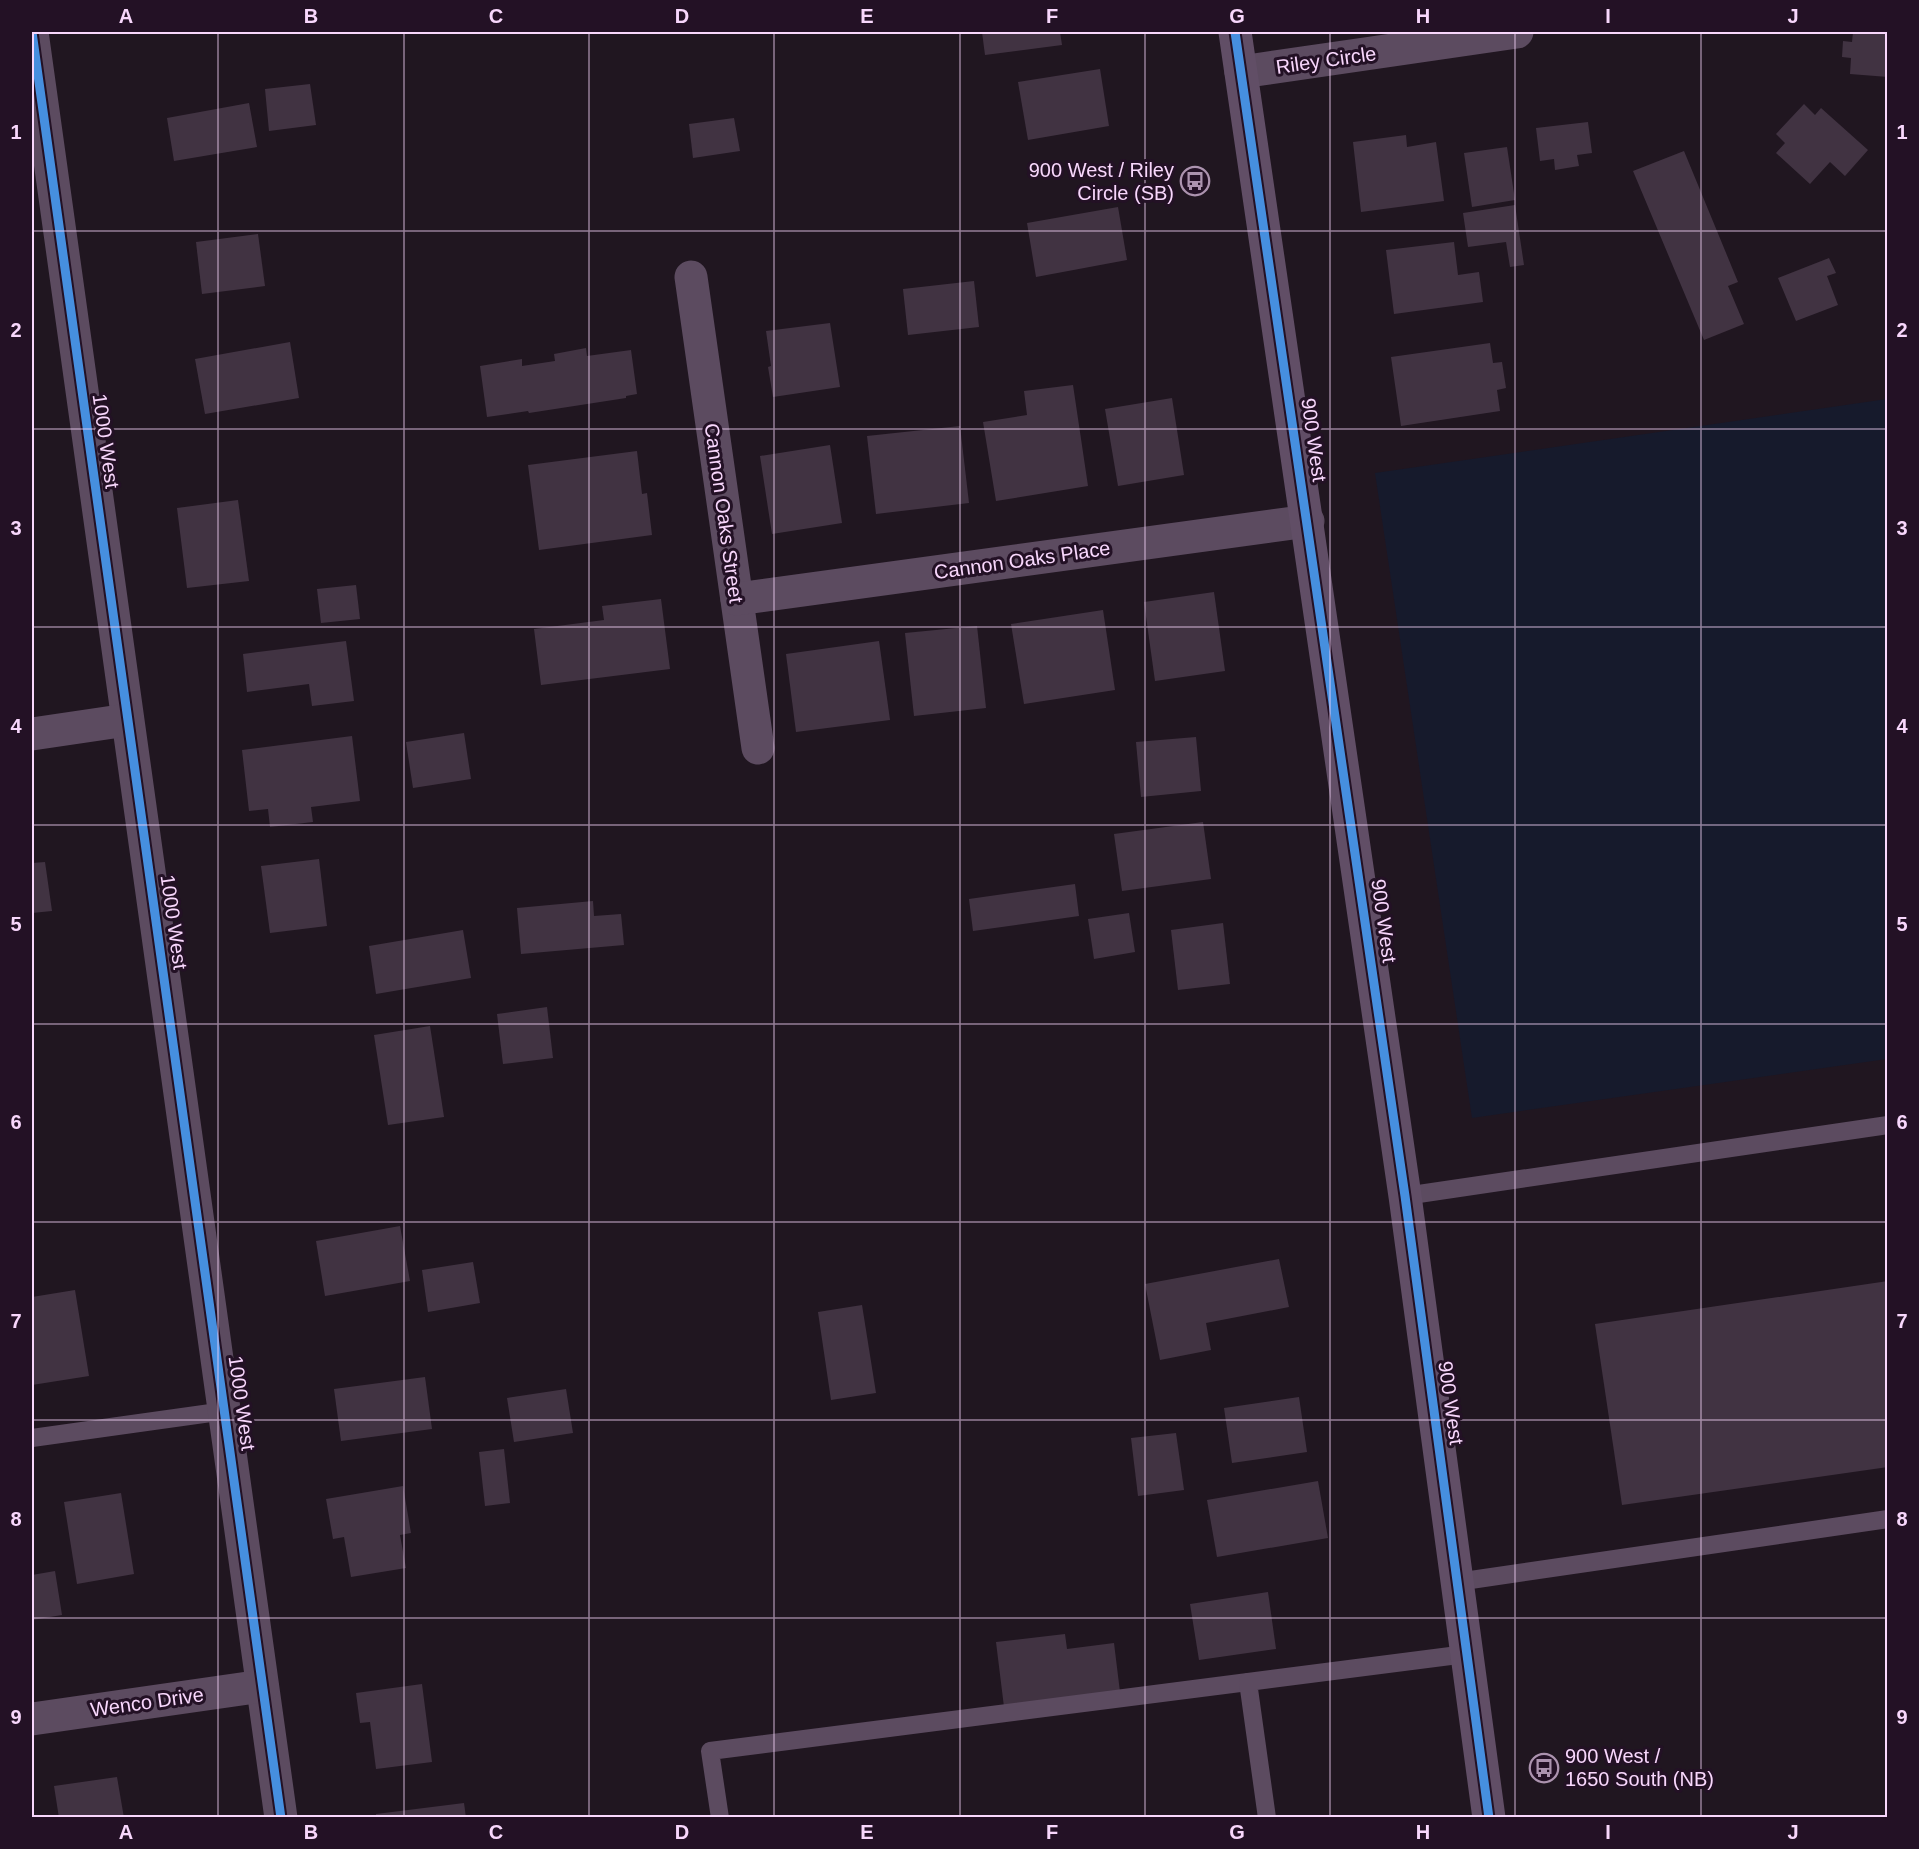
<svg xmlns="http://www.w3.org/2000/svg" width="1919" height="1849" font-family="Arial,sans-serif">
	<rect width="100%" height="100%" fill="#201620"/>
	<path fill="#161a2c" d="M 1887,399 L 1887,1059 L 1472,1118 L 1375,473 Z"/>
	<g fill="#413342">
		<path d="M 982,32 L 1060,32 L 1062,45 L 985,55 Z"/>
		<path d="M 1853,32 L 1888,32 L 1888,77 L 1850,74 L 1851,58 L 1842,57 L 1843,41 L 1852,42 Z"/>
		<path d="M 1100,69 L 1109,126 L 1028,140 L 1018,82 Z"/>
		<path d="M 310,84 L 316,125 L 269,131 L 265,89 Z"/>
		<path d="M 249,103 L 257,147 L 174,161 L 167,118 Z"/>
		<path d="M 1804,104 L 1815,115 L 1821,108 L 1868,150 L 1845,176 L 1830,162 L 1810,184 L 1776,153 L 1785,143 L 1776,134 Z"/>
		<path d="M 734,118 L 740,151 L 693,158 L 689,124 Z"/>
		<path d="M 1588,122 L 1592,153 L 1577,155 L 1579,166 L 1555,170 L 1554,159 L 1540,161 L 1536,128 Z"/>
		<path d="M 1406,135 L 1407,147 L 1436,142 L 1444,201 L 1361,212 L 1353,142 Z"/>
		<path d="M 1507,147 L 1515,200 L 1472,207 L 1464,153 Z"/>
		<path d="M 1684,151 L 1738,282 L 1728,286 L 1744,324 L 1704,340 L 1633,171 Z"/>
		<path d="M 1515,205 L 1524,265 L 1510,267 L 1506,242 L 1468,247 L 1463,213 Z"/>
		<path d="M 1118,207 L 1127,260 L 1036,277 L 1027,223 Z"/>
		<path d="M 258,234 L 265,286 L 202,294 L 196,242 Z"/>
		<path d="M 1454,242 L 1458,275 L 1479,272 L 1483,302 L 1394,314 L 1386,250 Z"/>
		<path d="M 1829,258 L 1836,273 L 1827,276 L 1838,305 L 1796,321 L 1778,278 Z"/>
		<path d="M 974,281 L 979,327 L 908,335 L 903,289 Z"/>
		<path d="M 830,323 L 840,387 L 773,397 L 768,367 L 771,366 L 766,331 Z"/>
		<path d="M 290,342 L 299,398 L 205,414 L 195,359 Z"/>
		<path d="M 1490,343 L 1493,363 L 1502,362 L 1506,388 L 1497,390 L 1500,411 L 1401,426 L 1391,357 Z"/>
		<path d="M 586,348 L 587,356 L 631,350 L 637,394 L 626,396 L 626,398 L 529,413 L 528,411 L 487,417 L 480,366 L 522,359 L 522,366 L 555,361 L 554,354 Z"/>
		<path d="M 1073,385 L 1088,486 L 996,501 L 983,422 L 1027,415 L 1024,391 Z"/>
		<path d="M 1172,398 L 1184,475 L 1118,486 L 1105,409 Z"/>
		<path d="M 960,426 L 969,503 L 876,514 L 867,436 Z"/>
		<path d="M 830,445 L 842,523 L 772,534 L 760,456 Z"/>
		<path d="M 637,451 L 642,494 L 647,493 L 652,535 L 539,550 L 528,465 Z"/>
		<path d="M 238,500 L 249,581 L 187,588 L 177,508 Z"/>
		<path d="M 356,585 L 360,619 L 321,623 L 317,589 Z"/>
		<path d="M 1214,592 L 1225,671 L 1155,681 L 1144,602 Z"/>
		<path d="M 661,599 L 670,669 L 541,685 L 534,629 L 604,620 L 602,606 Z"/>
		<path d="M 1103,610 L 1115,690 L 1024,704 L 1011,624 Z"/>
		<path d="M 977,626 L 986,708 L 914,716 L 905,633 Z"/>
		<path d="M 346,641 L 354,701 L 312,706 L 309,684 L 247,692 L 243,654 Z"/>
		<path d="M 879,641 L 890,720 L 796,732 L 786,654 Z"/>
		<path d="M 464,733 L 471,779 L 413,788 L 406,742 Z"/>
		<path d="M 352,736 L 360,801 L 311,807 L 313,822 L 270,827 L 268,809 L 249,811 L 242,750 Z"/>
		<path d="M 1196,737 L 1201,791 L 1141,797 L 1136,742 Z"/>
		<path d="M 1203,822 L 1211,879 L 1122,891 L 1114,834 Z"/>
		<path d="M 319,859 L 327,926 L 270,933 L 261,866 Z"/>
		<path d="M 45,862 L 52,911 L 32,913 L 32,863 Z"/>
		<path d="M 1075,884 L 1079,916 L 973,931 L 969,899 Z"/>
		<path d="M 593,901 L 594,916 L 621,914 L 624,945 L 521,954 L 517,908 Z"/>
		<path d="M 1129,913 L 1135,952 L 1094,959 L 1088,919 Z"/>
		<path d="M 1223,923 L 1230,984 L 1178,990 L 1171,930 Z"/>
		<path d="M 463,930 L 471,978 L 376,994 L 369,946 Z"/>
		<path d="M 547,1007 L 553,1058 L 503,1064 L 497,1014 Z"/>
		<path d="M 430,1026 L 444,1117 L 388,1125 L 374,1035 Z"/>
		<path d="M 400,1226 L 410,1281 L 325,1296 L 316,1241 Z"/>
		<path d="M 1279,1259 L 1289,1307 L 1206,1323 L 1211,1350 L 1160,1360 L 1145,1284 Z"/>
		<path d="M 473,1262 L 480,1303 L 428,1312 L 422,1270 Z"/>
		<path d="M 1888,1281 L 1888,1467 L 1622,1505 L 1595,1324 Z"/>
		<path d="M 75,1290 L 89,1376 L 32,1385 L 32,1297 Z"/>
		<path d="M 862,1305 L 876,1393 L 831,1400 L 818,1312 Z"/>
		<path d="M 425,1377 L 432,1429 L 341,1441 L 334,1389 Z"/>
		<path d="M 566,1389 L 573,1433 L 514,1442 L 507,1398 Z"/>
		<path d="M 1299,1397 L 1307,1452 L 1232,1463 L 1224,1408 Z"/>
		<path d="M 1176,1433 L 1184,1490 L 1138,1496 L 1131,1438 Z"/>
		<path d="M 504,1449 L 510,1503 L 485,1506 L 479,1452 Z"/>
		<path d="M 1318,1481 L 1328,1538 L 1217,1557 L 1207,1500 Z"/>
		<path d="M 403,1486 L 411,1533 L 400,1535 L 406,1568 L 351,1577 L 344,1537 L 333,1539 L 326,1499 Z"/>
		<path d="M 121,1493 L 134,1574 L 77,1584 L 64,1502 Z"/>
		<path d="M 55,1571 L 62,1615 L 32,1620 L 32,1575 Z"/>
		<path d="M 1268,1592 L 1276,1649 L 1199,1660 L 1190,1604 Z"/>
		<path d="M 1065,1634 L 1067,1649 L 1114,1643 L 1120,1692 L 1004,1707 L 996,1642 Z"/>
		<path d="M 422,1684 L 432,1762 L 376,1769 L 370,1722 L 360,1723 L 356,1693 Z"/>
		<path d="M 117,1777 L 124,1818 L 59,1818 L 54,1786 Z"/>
		<path d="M 464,1803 L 466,1818 L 376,1818 L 376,1814 Z"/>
	</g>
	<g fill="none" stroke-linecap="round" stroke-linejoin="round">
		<g stroke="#5c4b60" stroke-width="18">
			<path d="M 1405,1196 L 1888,1125"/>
			<path d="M 32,1438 L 225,1411"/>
			<path d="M 1457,1582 L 1888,1519"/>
			<path d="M 720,1818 L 710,1751 L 1248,1682"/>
			<path d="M 1267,1818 L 1248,1682 L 1466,1654"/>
		</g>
		<g stroke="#5c4b60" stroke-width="33">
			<path d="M 32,32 L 281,1818"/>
			<path d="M 1241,72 L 1517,32"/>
			<path d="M 691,277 L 758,748"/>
			<path d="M 737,599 L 1308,521"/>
			<path d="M 32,734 L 127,720"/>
			<path d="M 32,1719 L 262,1686"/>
		</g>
		<path stroke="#614e66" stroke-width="33" d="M 1235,32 L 1405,1196 L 1489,1818"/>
		<g stroke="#231125" stroke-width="13">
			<g id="cycleway">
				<path d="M 32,32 L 281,1818"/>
				<path d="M 1235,32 L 1405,1196 L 1489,1818"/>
			</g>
		</g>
		<use href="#cycleway" stroke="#468fdf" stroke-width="9"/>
	</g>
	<path fill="none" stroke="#f8d7fc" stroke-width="1.5" stroke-opacity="0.55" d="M 218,32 L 218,1818M 404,32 L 404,1818M 589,32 L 589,1818M 774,32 L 774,1818M 960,32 L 960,1818M 1145,32 L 1145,1818M 1330,32 L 1330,1818M 1515,32 L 1515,1818M 1701,32 L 1701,1818M 32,231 L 1888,231M 32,429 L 1888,429M 32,627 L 1888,627M 32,825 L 1888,825M 32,1024 L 1888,1024M 32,1222 L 1888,1222M 32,1420 L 1888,1420M 32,1618 L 1888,1618"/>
	<defs>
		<g id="bus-ring" transform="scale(1.5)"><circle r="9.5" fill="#231125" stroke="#ac93af" stroke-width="1.5"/><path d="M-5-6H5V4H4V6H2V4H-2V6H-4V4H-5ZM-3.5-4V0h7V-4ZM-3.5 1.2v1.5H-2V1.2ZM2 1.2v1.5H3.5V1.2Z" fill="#ac93af"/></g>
	</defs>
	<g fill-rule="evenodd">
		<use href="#bus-ring" x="1195" y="181"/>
		<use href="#bus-ring" x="1544" y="1768"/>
	</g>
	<g text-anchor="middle" stroke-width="6" stroke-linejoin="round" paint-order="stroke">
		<g font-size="20" fill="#f8d7fc" stroke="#231125">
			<text transform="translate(1326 60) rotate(-8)" y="7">Riley Circle</text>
			<text transform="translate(1314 440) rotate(82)" y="7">900 West</text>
			<text transform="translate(106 441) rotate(82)" y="7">1000 West</text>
			<text transform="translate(724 513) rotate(82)" y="7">Cannon Oaks Street</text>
			<text transform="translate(1022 560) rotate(-8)" y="7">Cannon Oaks Place</text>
			<text transform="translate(1384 921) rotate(82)" y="7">900 West</text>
			<text transform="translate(174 922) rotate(82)" y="7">1000 West</text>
			<text transform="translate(242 1403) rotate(82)" y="7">1000 West</text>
			<text transform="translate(1451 1403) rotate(82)" y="7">900 West</text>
			<text transform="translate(147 1702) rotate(-8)" y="7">Wenco Drive</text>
		</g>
		<g font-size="20" fill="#f8d7fc" stroke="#231125" text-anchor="end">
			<text x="1174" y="177">900 West / Riley<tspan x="1174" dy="23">Circle (SB)</tspan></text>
			<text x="1565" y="1763" text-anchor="start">900 West /<tspan x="1565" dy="23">1650 South (NB)</tspan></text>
		</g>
	</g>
	<rect width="1919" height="1849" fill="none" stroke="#231125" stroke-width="66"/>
	<rect x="33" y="33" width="1853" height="1783" fill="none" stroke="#f8d7fc" stroke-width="2"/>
	<g font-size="20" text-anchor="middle" font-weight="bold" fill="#f8d7fc">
		<text x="126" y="23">A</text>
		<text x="311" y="23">B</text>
		<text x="496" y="23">C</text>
		<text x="682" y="23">D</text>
		<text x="867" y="23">E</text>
		<text x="1052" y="23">F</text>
		<text x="1237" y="23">G</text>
		<text x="1423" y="23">H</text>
		<text x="1608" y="23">I</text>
		<text x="1793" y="23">J</text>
		<text x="16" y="139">1</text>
		<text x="1902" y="139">1</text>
		<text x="16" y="337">2</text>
		<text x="1902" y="337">2</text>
		<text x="16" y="535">3</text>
		<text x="1902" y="535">3</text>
		<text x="16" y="733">4</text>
		<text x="1902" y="733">4</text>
		<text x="16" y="931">5</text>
		<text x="1902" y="931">5</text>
		<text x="16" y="1129">6</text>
		<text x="1902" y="1129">6</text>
		<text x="16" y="1328">7</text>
		<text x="1902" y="1328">7</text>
		<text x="16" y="1526">8</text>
		<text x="1902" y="1526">8</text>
		<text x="16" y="1724">9</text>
		<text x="1902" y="1724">9</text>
		<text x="126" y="1839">A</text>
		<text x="311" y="1839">B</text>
		<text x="496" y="1839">C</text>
		<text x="682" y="1839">D</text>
		<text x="867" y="1839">E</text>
		<text x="1052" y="1839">F</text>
		<text x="1237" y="1839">G</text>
		<text x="1423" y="1839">H</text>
		<text x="1608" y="1839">I</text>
		<text x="1793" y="1839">J</text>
	</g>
</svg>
